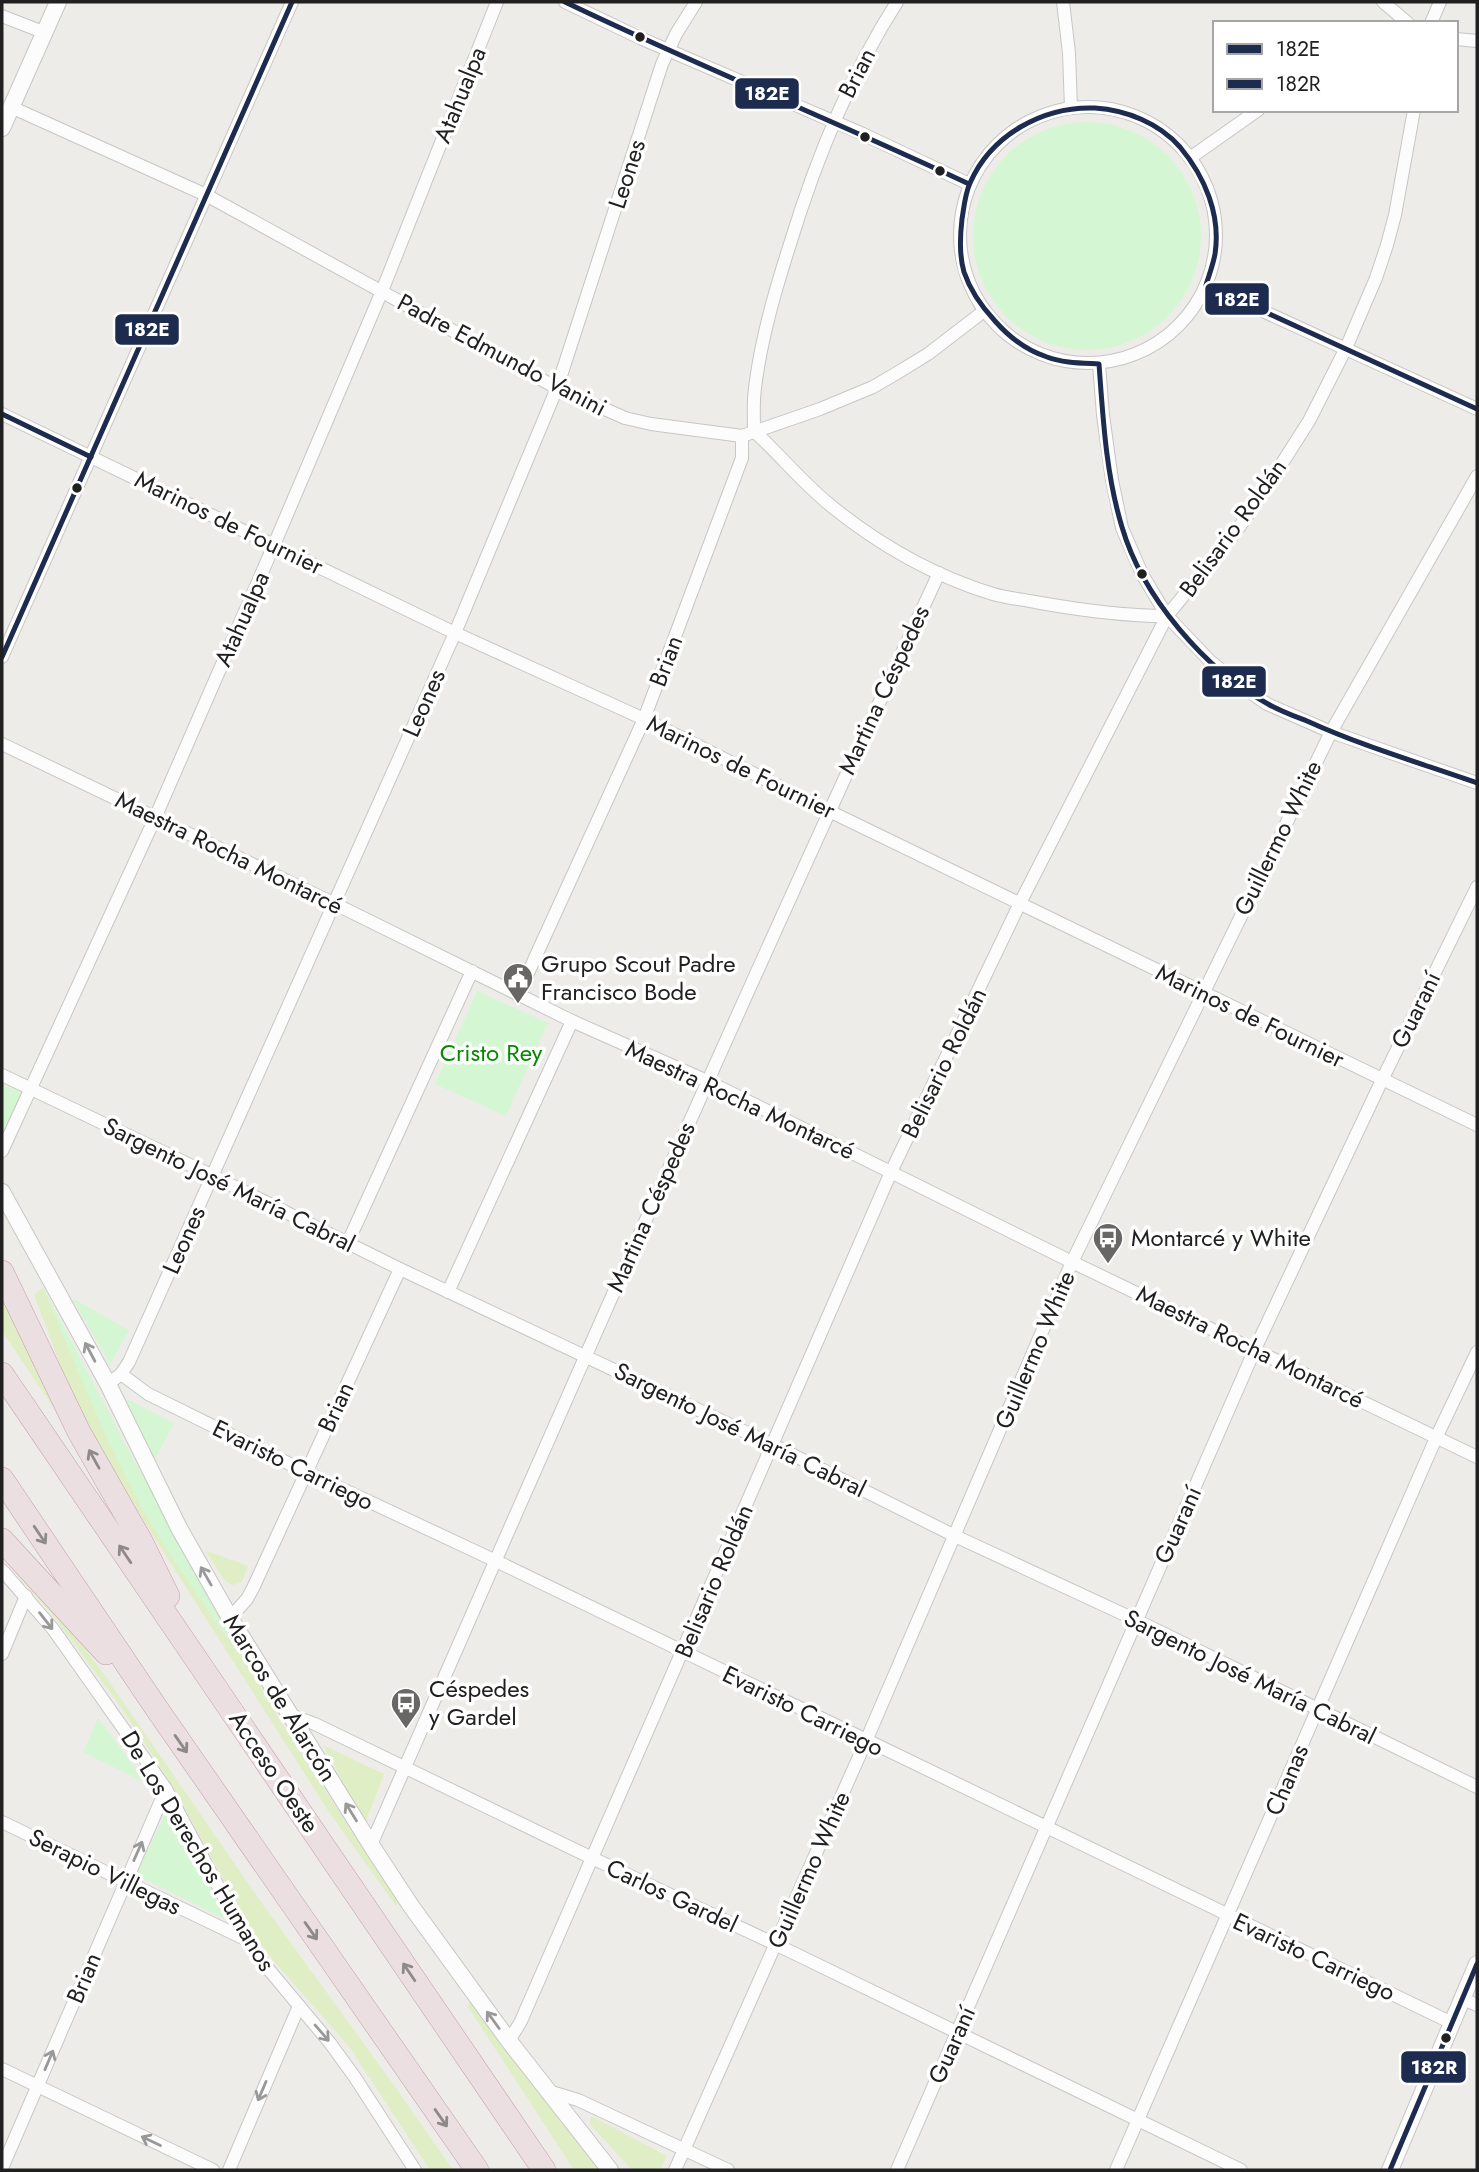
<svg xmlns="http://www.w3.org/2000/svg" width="1479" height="2172" font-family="Jost,sans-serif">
	<rect width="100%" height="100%" fill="#eeece9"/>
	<g fill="#dfeec5">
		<path d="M 43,1287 L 103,1428 L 142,1508 L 164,1544 L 218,1625 L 248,1663 L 279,1719 L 398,1902 L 396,1906 L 329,1812 L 112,1471 L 71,1394 L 34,1295 Z"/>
		<path d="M 2,1296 L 57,1406 L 55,1410 L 2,1331 Z"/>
		<path d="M 205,1550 L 248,1566 L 242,1582 L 233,1585 L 225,1581 Z"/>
		<path d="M 2,1557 L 49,1600 L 106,1677 L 259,1899 L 396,2088 L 453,2170 L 430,2170 L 348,2045 L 277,1965 L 254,1935 L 172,1785 L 120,1706 L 55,1618 Z"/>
		<path d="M 323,1745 L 384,1774 L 365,1824 Z"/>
		<path d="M 470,2003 L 599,2170 L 574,2170 L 468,2007 Z"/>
		<path d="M 591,2116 L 667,2156 L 660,2170 L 632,2170 L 590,2124 Z"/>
	</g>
	<g fill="#d5f6d2">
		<circle cx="1087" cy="236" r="114"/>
		<path d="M 477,991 L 548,1023 L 506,1116 L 435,1084 Z"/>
		<path d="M 2,1084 L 22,1093 L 2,1134 Z"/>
		<path d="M 43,1287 L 130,1453 L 248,1663 C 209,1614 172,1562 142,1507 C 103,1437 74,1361 43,1287 Z"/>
		<path d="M 72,1298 L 129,1330 L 110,1364 Z"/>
		<path d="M 129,1400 L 174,1423 L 155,1459 L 126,1402 Z"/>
		<path d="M 98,1718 L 146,1783 L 83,1752 Z"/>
		<path d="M 168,1808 L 227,1920 L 136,1875 Z"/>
	</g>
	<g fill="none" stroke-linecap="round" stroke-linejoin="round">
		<g stroke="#c7c6c5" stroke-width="14">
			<g id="minor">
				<path d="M 565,2 L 640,38 L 863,134 L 969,184"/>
				<path d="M 1063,2 L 1069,53 L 1071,108"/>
				<path d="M 1383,2 L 1408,23"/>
				<path d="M 2,16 L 43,32"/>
				<path d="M 1431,23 L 1440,2"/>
				<path d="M 1456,39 L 1477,41"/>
				<path d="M 11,107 L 206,195 L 557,388 L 625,418 L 651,424 L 742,436 L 820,409 L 873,387 L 897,373 L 928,354 L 984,311"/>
				<circle cx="1088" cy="235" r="128"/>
				<path d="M 1190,158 L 1258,110"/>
				<path d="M 1206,285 L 1477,409"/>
				<path d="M 1099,364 L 1103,415 L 1112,480 L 1122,528 L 1142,574 L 1167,616 L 1210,661 L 1237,683 L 1267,704 L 1331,732 L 1477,783"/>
				<path d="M 2,414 L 455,633 L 644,719 L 829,811 L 1477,1125"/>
				<path d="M 754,431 C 780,455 803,483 830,505 C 878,544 934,576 993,594 C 1006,598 1021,599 1035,602 C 1079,610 1122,616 1167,616"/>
				<path d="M 754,431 C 754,417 753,402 755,388 C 761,339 775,291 790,244 C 816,159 849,77 897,2"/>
				<path d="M 2,657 L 292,2"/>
				<path d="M 2,744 L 333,903 L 572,1021 L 707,1081 L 1072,1262 L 1477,1457"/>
				<path d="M 518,995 L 644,719 L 742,458 L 742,436"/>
				<path d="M 2,1075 L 213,1176 L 400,1269 L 773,1445 L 955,1536 L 1136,1620 L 1477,1787"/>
				<path d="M 2,1151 L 155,818 L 274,545 L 382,291 L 497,2"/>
				<path d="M 348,1242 L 472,971"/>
				<path d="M 448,1292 L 572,1021"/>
				<path d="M 121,1374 L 148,1394 L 306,1472 L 496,1561 L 1452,2023"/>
				<path d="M 108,1384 L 121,1374 L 129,1362 L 455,633 L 557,388 L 662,64 L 676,34 L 696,2"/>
				<path d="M 2,1570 L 53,1629 L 166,1789 L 247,1940 L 265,1965 L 330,2043 L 354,2076 L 415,2170"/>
				<path d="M 230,1618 L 247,1599 L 253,1588 L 400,1269"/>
				<path d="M 2,1654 L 26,1596"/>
				<path d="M 291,1715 L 315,1724 L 592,1858 L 775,1944 L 1241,2170"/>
				<path d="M 2,1822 L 247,1940"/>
				<path d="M 371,1845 C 557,1419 744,994 939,573"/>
				<path d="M 1463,1999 L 1477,2005"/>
				<path d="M 509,2041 L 521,2021 L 891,1172 L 1020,903 L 1167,616 L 1240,526 L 1272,479 L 1309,421 L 1346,348 L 1376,278 L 1387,245 L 1395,215 L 1414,110"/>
				<path d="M 2,2069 L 213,2170"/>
				<path d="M 548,2091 L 578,2100 L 728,2170"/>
				<path d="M 2,2168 L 166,1789"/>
				<path d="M 229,2170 L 299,2006"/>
				<path d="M 675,2170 L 866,1741 L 1072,1262 L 1331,732 L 1477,476"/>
				<path d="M 897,2170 L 1255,1349 L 1382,1080 L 1477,887"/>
				<path d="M 1116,2170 L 1436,1438 L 1477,1352"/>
			</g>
		</g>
		<g stroke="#c7c6c5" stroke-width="18">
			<g id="tertiary">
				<path d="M 2,128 L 58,2"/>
				<path d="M 2,1192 L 108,1384 L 179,1528 L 230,1618 L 371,1845 L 411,1906 L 509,2041 L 610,2170"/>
				<path d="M 1390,2170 L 1477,1964"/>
			</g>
		</g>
		<g stroke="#c69dad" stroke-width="24">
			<g id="motorway">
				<path d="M 2,1272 L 79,1432 L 142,1543 L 168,1596"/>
				<path d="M 2,1374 L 544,2170"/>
				<path d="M 2,1479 L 157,1709 L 477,2170"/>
				<path d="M 2,1540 L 106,1653"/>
			</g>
		</g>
		<use href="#minor" stroke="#fcfcfc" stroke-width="12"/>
		<use href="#tertiary" stroke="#fcfcfc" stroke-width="16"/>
		<use href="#motorway" stroke="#ebdfe2" stroke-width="23"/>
		<g stroke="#fff" stroke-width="10">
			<g id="bus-1">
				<path d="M 565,2 C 698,66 835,121 969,184"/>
				<path d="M 1477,409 L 1206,285 C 1209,275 1213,265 1215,254 C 1221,215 1205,177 1180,147 C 1159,123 1126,110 1095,108 C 1043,106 991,135 970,183 C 965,194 964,207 962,219 C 960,236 959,255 964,272 C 970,290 982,307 995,321 C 1009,337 1026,350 1047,357 C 1063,363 1081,363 1099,364 C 1103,418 1106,475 1122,527 C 1142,596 1205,670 1268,704 C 1280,711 1294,716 1307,721 C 1362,746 1420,763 1477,783"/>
				<path d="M 2,414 L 91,457"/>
				<path d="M 2,657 L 292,2"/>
			</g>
		</g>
		<g stroke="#fff" stroke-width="10">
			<path id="bus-2" d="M 1390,2170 L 1477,1964"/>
		</g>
		<use href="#bus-1" stroke="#1d2b4f" stroke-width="5"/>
		<use href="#bus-2" stroke="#1d2b4f" stroke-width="5"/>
	</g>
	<defs><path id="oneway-shaft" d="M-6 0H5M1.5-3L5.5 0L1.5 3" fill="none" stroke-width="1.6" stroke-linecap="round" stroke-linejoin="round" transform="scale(1.75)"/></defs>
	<g stroke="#999">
		<use href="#oneway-shaft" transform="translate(90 1352) rotate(-118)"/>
		<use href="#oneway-shaft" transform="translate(206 1576) rotate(-120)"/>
		<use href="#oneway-shaft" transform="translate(46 1621) rotate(52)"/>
		<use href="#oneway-shaft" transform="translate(351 1812) rotate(-122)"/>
		<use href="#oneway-shaft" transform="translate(138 1851) rotate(-66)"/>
		<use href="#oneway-shaft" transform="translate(493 2020) rotate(-126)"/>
		<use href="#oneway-shaft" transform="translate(322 2033) rotate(49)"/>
		<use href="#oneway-shaft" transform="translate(49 2060) rotate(-67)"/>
		<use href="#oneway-shaft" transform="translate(262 2091) rotate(113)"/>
		<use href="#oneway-shaft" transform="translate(151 2141) rotate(-154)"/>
	</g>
	<g stroke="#90898b">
		<use href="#oneway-shaft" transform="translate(94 1459) rotate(-119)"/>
		<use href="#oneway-shaft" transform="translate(40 1535) rotate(56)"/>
		<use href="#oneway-shaft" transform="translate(125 1554) rotate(-124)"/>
		<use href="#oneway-shaft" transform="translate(181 1744) rotate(55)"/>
		<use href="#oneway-shaft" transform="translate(311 1931) rotate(55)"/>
		<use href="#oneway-shaft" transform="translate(409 1972) rotate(-124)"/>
		<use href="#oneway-shaft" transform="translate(441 2118) rotate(55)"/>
	</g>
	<defs>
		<g id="civic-pin" transform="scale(1.575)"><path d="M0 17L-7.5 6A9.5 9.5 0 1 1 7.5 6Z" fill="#686766" stroke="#fff"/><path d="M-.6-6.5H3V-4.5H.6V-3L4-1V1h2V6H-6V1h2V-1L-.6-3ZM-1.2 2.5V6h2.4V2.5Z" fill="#fff"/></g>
		<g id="bus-pin" transform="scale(1.575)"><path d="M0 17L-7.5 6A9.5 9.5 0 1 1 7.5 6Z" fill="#686766" stroke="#fff"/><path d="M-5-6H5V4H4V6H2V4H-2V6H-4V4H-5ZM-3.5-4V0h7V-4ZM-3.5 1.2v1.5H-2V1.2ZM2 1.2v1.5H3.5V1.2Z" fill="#fff"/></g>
	</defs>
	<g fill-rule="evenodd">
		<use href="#civic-pin" x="518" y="978"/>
		<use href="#bus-pin" x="1108" y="1238"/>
		<use href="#bus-pin" x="406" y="1703"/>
	</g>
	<g fill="#202020" stroke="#fff" stroke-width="2.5">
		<circle cx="640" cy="37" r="6"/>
		<circle cx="865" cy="137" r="6"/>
		<circle cx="940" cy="171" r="6"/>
		<circle cx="77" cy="488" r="6"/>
		<circle cx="1142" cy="574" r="6"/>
		<circle cx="1446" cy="2038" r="6"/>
	</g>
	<g text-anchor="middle" stroke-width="7" stroke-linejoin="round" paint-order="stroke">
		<g font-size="24" fill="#202020" stroke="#fff">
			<text transform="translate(857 73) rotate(-63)" y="8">Brian</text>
			<text transform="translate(460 95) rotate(-68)" y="8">Atahualpa</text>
			<text transform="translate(627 174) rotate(-72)" y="8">Leones</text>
			<text transform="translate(502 355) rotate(28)" y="8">Padre Edmundo Vanini</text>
			<text transform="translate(229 523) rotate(26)" y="8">Marinos de Fournier</text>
			<text transform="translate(1233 528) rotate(-54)" y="8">Belisario Roldán</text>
			<text transform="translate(242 619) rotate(-66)" y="8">Atahualpa</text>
			<text transform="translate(666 661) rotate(-69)" y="8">Brian</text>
			<text transform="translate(884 690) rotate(-65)" y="8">Martina Céspedes</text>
			<text transform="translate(424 703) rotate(-66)" y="8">Leones</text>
			<text transform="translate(741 767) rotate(26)" y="8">Marinos de Fournier</text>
			<text transform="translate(1278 838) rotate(-64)" y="8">Guillermo White</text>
			<text transform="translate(229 853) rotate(26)" y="8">Maestra Rocha Montarcé</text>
			<text transform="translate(1416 1010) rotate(-64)" y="8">Guaraní</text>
			<text transform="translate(1250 1016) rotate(26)" y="8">Marinos de Fournier</text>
			<text transform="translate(944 1063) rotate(-64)" y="8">Belisario Roldán</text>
			<text transform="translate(740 1100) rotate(25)" y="8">Maestra Rocha Montarcé</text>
			<text transform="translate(229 1185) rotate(26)" y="8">Sargento José María Cabral</text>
			<text transform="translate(651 1207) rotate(-66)" y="8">Martina Céspedes</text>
			<text transform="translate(184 1240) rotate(-66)" y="8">Leones</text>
			<text transform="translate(1250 1347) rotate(26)" y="8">Maestra Rocha Montarcé</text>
			<text transform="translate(1035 1350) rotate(-67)" y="8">Guillermo White</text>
			<text transform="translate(336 1407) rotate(-65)" y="8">Brian</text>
			<text transform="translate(740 1430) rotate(26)" y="8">Sargento José María Cabral</text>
			<text transform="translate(293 1465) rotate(26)" y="8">Evaristo Carriego</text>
			<text transform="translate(1178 1525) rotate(-66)" y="8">Guaraní</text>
			<text transform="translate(714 1581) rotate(-67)" y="8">Belisario Roldán</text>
			<text transform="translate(1250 1677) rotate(26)" y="8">Sargento José María Cabral</text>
			<text transform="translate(280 1698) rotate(58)" y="8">Marcos de Alarcón</text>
			<text transform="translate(803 1711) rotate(26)" y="8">Evaristo Carriego</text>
			<text transform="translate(274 1772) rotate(56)" y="8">Acceso Oeste</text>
			<text transform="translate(1287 1780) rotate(-67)" y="8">Chanas</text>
			<text transform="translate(198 1851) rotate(59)" y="8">De Los Derechos Humanos</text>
			<text transform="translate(809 1870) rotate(-66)" y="8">Guillermo White</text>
			<text transform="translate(105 1872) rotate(26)" y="8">Serapio Villegas</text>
			<text transform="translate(672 1896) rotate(25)" y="8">Carlos Gardel</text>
			<text transform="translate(1314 1957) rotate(25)" y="8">Evaristo Carriego</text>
			<text transform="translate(84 1978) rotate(-67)" y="8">Brian</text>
			<text transform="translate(952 2045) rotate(-66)" y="8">Guaraní</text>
		</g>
		<g font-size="24" fill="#202020" stroke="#fff" text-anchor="start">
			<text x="541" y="972">Grupo Scout Padre<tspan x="541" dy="28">Francisco Bode</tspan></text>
			<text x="1131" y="1246">Montarcé y White</text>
			<text x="429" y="1697">Céspedes<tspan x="429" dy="28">y Gardel</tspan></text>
		</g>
		<g font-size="24" fill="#048a02" stroke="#fff">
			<text x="491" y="1061">Cristo Rey</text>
		</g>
	</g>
	<g stroke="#fff" stroke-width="2.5">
		<rect x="734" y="77" width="66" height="33" rx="7" fill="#1d2b4f"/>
		<rect x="1204" y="282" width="66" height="34" rx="7" fill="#1d2b4f"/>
		<rect x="114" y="313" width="66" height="33" rx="7" fill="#1d2b4f"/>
		<rect x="1201" y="665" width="66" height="33" rx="7" fill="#1d2b4f"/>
		<rect x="1400" y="2050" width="67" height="34" rx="7" fill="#1d2b4f"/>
	</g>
	<g font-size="19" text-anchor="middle" font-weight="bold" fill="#fff">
		<text x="767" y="100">182E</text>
		<text x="1237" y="306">182E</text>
		<text x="147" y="336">182E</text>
		<text x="1234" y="688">182E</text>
		<text x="1434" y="2074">182R</text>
	</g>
	<rect width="1479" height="2172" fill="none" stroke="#202020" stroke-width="7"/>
	<rect x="1213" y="21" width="245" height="91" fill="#ffffff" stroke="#a6a6a6" stroke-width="2"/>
	<rect x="1227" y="44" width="35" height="10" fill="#1d2b4f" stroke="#a6a6a6" stroke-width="2"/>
	<text x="1276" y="56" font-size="21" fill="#202020">182E</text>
	<rect x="1227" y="79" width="35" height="10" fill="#1d2b4f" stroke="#a6a6a6" stroke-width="2"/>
	<text x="1276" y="91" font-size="21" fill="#202020">182R</text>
</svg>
